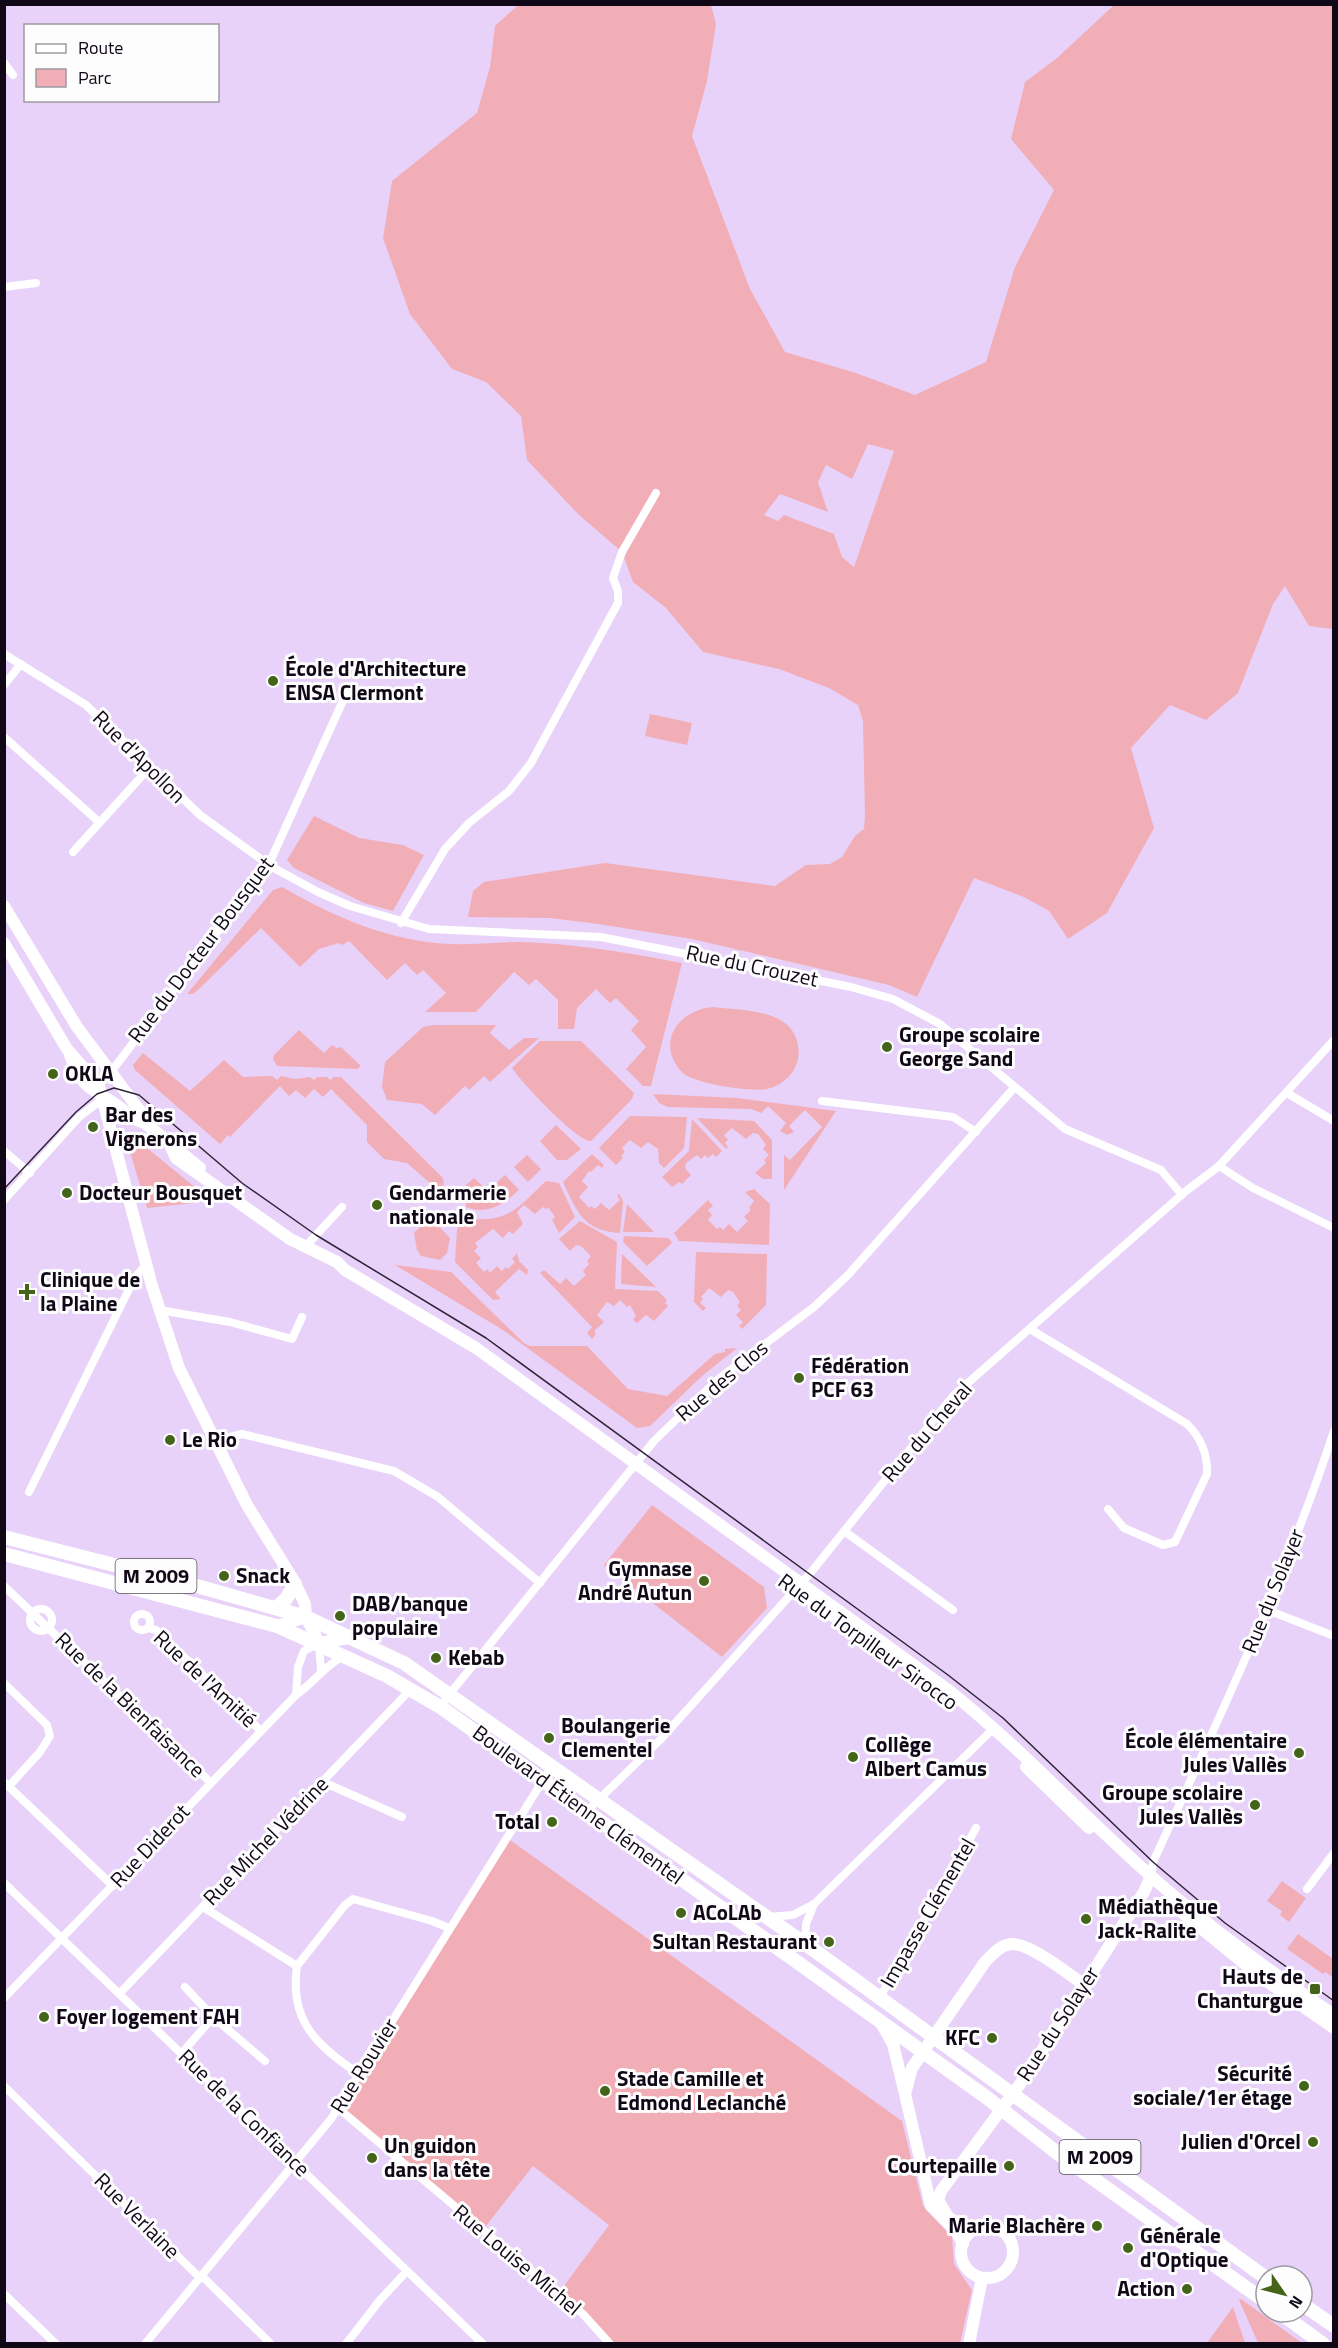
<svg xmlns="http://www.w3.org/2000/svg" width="1338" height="2348" font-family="'Titillium Web',sans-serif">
	<rect width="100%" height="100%" fill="#e8d2f9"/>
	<g fill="#f2aeb7" fill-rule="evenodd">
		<path d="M 518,5 L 711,5 L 716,24 L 707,81 L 692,136 L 750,289 L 785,352 L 856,373 L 915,395 L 986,362 L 1015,267 L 1054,190 L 1011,139 L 1025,82 L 1057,58 L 1114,5 L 1333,5 L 1333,629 L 1309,626 L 1285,586 L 1273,604 L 1238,693 L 1206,720 L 1170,705 L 1131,748 L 1154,828 L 1107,913 L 1068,939 L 1049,911 L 1024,897 L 974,878 L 917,997 L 889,985 L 692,939 L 598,924 L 550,918 L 468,917 L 473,891 L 484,882 L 605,863 L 775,886 L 806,865 L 830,864 L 842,857 L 855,836 L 864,829 L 865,815 L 863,721 L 858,705 L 829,688 L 779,669 L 703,652 L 666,608 L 633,582 L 622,552 L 578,514 L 527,460 L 521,416 L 486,382 L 452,369 L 410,314 L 383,238 L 392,181 L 477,113 L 490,67 L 495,26 ZM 868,444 L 894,451 L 854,567 L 842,557 L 834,534 L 784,515 L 778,521 L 764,515 L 780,494 L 828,512 L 818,482 L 826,465 L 852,479 Z"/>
		<path d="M 650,714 L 692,723 L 687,745 L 645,736 Z"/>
		<path d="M 314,816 L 359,838 L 403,845 L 424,855 L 393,911 L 364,903 L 294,868 L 287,860 Z"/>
		<path d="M 282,887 C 335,917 388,941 450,944 C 480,945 511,940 541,943 C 589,946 635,954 682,963 L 651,1086 L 643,1086 L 626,1069 L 646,1047 L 631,1030 L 639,1021 L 616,998 L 610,1003 L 596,989 L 577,1008 L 574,1029 L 558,1029 L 558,1000 L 536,979 L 529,985 L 514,972 L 476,1012 L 425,1012 L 446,993 L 423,970 L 417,975 L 405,963 L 387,980 L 349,941 L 342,945 L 339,943 L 319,949 L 300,967 L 261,928 L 200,988 L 193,994 L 187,994 L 273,890 Z"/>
		<path d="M 714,1007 C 742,1011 793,1008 798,1046 C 800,1056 797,1067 790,1075 C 784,1082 776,1087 767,1089 C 751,1092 695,1084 683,1073 C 654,1044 678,1009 714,1007 Z"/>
		<path d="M 434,1025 L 496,1025 L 490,1033 L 509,1050 L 524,1038 L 539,1038 L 490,1082 L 484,1076 L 469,1090 L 465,1086 L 435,1115 L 422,1104 L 387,1100 L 382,1087 L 385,1062 L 423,1027 Z"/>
		<path d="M 299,1030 L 324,1053 L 332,1045 L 337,1048 L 341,1047 L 361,1066 L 357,1069 L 277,1066 L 273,1059 L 274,1055 Z"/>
		<path d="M 540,1041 L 581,1041 L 634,1093 L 632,1099 L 591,1141 C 578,1143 521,1082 512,1068 Z"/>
		<path d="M 143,1053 L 190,1091 L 224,1060 L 243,1077 L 272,1076 L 277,1080 L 281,1076 L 295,1079 L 310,1077 L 314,1080 L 317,1077 L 327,1077 L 330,1080 L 334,1077 L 341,1077 L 442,1177 L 444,1182 L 442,1191 L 431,1191 L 427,1188 L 431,1184 L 407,1163 L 384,1159 L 367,1142 L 367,1125 L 331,1089 L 323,1097 L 314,1089 L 305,1098 L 296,1090 L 289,1096 L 280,1086 L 230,1137 L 228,1135 L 220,1144 L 135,1070 L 133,1065 Z"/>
		<path d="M 653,1094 L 737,1098 L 836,1111 L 784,1190 L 784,1155 L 790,1160 L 822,1127 L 805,1110 L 789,1126 L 794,1132 L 787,1135 L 780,1131 L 786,1123 L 768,1106 L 761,1113 L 751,1109 L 668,1107 L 659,1103 Z"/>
		<path d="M 630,1116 L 687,1117 L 684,1148 L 664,1168 L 659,1163 L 658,1149 L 648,1142 L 641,1148 L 630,1140 L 622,1148 L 625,1152 L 621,1156 L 623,1158 L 616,1165 L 599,1148 Z"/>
		<path d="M 697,1118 L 754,1121 L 772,1140 L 772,1179 L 763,1179 L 755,1173 L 766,1163 L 764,1160 L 769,1155 L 763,1149 L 766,1145 L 758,1134 L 753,1133 L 746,1139 L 732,1128 L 724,1135 L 728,1140 L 725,1143 L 728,1147 L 726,1149 Z"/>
		<path d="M 692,1119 L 722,1151 L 716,1157 L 713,1154 L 708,1158 L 705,1155 L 701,1159 L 697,1155 L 686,1163 L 685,1168 L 691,1175 L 682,1184 L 679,1182 L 672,1187 L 662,1177 L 689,1151 Z"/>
		<path d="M 556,1125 L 581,1149 L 567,1160 L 557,1160 L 540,1141 Z"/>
		<path d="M 131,1135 L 212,1201 L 147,1208 L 126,1139 Z"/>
		<path d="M 592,1154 L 604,1165 L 602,1168 L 598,1165 L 591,1172 L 589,1171 L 582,1181 L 588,1187 L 579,1197 L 589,1208 L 591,1206 L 595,1209 L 601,1203 L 609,1210 L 620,1200 L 617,1196 L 619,1194 L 623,1201 L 620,1233 C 584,1231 576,1211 563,1182 Z"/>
		<path d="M 527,1155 L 541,1169 L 528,1182 L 514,1167 Z"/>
		<path d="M 505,1175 L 519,1190 C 505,1203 487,1216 466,1207 L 466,1185 L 474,1178 L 488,1191 Z"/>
		<path d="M 546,1181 L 559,1183 L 575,1217 L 559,1233 L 552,1220 L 555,1217 L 548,1207 L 546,1209 L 543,1207 L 535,1214 L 524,1205 L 517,1212 L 523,1224 L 513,1234 L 509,1231 L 503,1238 L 493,1229 L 475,1243 L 478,1247 L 474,1251 L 481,1258 L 476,1263 L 484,1272 L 487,1269 L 490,1273 L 497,1266 L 502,1271 L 506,1267 L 508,1269 L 515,1262 L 512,1259 L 517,1253 L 519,1261 L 528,1270 L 527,1275 L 519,1269 L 495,1292 L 501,1299 L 493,1300 L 455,1262 L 457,1229 L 465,1219 C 511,1221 514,1211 546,1181 Z"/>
		<path d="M 754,1189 L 770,1204 L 769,1245 L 679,1241 L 674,1233 L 708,1200 L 713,1206 L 708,1210 L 712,1215 L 708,1220 L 717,1229 L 720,1227 L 723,1230 L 729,1224 L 737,1232 L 748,1221 L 744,1217 L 751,1210 L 749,1208 L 754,1201 L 745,1192 Z"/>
		<path d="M 627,1204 L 654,1232 L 623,1232 Z"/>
		<path d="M 430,1217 L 450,1238 L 447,1253 L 440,1260 L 421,1256 L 417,1250 L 414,1233 Z"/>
		<path d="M 580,1221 L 617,1242 L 615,1289 L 658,1291 L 667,1300 L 665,1303 L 668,1306 L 654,1321 L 646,1315 L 637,1323 L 633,1320 L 636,1316 L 630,1305 L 627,1307 L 620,1300 L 614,1306 L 607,1302 L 597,1315 L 604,1322 L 594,1331 L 596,1334 L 592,1339 L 587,1333 L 592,1327 L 540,1273 L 544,1270 L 560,1284 L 566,1278 L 574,1286 L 586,1275 L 583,1271 L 589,1264 L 587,1261 L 591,1256 L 581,1246 L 576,1245 L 570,1251 L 559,1239 Z"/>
		<path d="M 624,1236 L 669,1238 L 672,1243 L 647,1266 L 623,1242 Z"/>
		<path d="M 696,1252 L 767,1254 L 766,1305 L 742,1329 L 739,1326 L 743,1322 L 736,1315 L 741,1310 L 737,1306 L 740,1302 L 733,1292 L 728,1290 L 721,1297 L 709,1288 L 701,1297 L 703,1299 L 700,1303 L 706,1308 L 703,1311 L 694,1302 Z"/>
		<path d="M 622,1254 L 656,1287 L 621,1284 Z"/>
		<path d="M 395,1265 L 451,1272 L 524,1343 L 530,1346 L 587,1346 L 628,1389 L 667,1396 L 715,1354 L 725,1352 L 725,1349 L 737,1348 L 702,1376 L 650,1426 L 637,1428 L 503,1330 Z"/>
		<path d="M 652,1505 L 764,1587 L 767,1608 L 722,1657 L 604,1565 Z"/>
		<path d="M 506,1837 L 902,2121 L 923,2206 L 952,2237 L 954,2264 L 972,2290 L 960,2343 L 610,2343 L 558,2294 L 609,2225 L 533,2166 L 482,2231 L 338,2108 Z"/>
		<path d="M 1282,1881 L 1306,1898 L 1289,1922 L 1280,1915 L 1282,1911 L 1267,1901 Z"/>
		<path d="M 1298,1934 L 1333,1959 L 1333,1978 L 1326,1972 L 1323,1974 L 1287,1949 Z"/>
		<path d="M 1241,2299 L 1302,2343 L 1258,2343 L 1239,2300 Z"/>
		<path d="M 1233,2307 L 1245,2343 L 1207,2343 Z"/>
	</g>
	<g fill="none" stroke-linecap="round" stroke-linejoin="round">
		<g stroke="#fff" stroke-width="8">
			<path d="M 4,63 L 13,75"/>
			<path d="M 4,287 L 36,283"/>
			<path d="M 4,654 L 86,705 L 200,815 L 272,867 L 318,892 L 350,906 L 429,929 L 601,937 L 851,987 L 893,999 L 940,1024 L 1065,1129 L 1161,1170 L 1182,1195"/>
			<path d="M 4,685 L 21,664"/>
			<path d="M 4,737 L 99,822"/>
			<path d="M 73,852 L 150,767"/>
			<path d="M 401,923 L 445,849 L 469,823 L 509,791 L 531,763 L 618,603 L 618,591 L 613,578 L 622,552 L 656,493"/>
			<path d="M 111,1072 L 269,864 L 346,694"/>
			<path d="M 1287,1093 L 1334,1121"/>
			<path d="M 822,1101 L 953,1117 L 976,1132"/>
			<path d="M 4,1151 L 30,1173"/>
			<path d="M 1219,1166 L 1253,1188 L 1334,1228"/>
			<path d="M 4,1200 L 79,1117 L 104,1098"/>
			<path d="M 305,1247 L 342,1207"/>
			<path d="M 159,1310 L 230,1322 L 292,1339 L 302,1317"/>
			<path d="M 1030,1329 L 1187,1424 C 1201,1438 1208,1454 1207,1474 L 1175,1542 L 1163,1545 L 1124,1528 L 1108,1509"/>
			<path d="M 213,1441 L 242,1434 L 394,1471 L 438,1497 L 540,1583"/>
			<path d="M 29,1492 L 135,1277 L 146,1265"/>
			<path d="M 844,1531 L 953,1610"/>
			<path d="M 4,1586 L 210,1782"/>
			<circle cx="41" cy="1620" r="11"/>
			<path d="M 1265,1609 L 1334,1636"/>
			<circle cx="142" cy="1622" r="8"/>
			<path d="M 148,1628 L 156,1630 L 261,1731"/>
			<path d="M 4,1683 L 47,1725 L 50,1736 L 40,1752 L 9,1786"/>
			<path d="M 296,1695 L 298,1667 L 304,1651 L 319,1643 L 321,1670"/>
			<path d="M 440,1706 L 654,1441 L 716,1381 L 814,1307 L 848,1275 L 1014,1088"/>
			<path d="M 4,1782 L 113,1886"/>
			<path d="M 323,1782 L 402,1817"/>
			<path d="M 587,1811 L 660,1740 L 812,1571 L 953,1396 L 1186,1191 L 1219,1166 L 1334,1040"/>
			<path d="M 1151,1876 L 1153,1862 C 1218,1721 1285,1579 1334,1431"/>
			<path d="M 4,1883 L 483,2344"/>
			<path d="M 1307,1889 L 1334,1853"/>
			<path d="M 203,1907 L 297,1966 C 289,2021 317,2046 359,2074"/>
			<path d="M 767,1917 L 793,1915 L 814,1904 L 995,1727"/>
			<path d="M 805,1944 L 806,1924 L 814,1904"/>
			<path d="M 297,1966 L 345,1905 L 353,1899 L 432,1921 L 449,1928"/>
			<path d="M 185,1987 L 213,2017 L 265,2061"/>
			<path d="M 120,1993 L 411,1689"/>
			<path d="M 4,1998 L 296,1695 C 315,1682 322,1668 343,1656"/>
			<path d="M 879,1999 L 976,1828"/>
			<path d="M 182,2053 L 213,2017"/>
			<path d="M 4,2086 L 196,2274 L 205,2279 L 271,2344"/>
			<path d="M 338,2108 L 583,2314 L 610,2344"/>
			<path d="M 4,2294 L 56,2344"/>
			<path d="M 145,2344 L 331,2119 L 552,1766"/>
			<path d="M 346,2344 L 380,2300 L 407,2271"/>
		</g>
		<g stroke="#fff" stroke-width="12">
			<path d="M 4,906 L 77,1027 L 140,1111 L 145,1123 L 200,1168"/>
			<path d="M 4,943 L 67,1049 L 99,1086 L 152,1286 L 179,1368 L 247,1505 L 294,1581 L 305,1604 L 306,1617 L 319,1643 L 349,1638"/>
			<path d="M 70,1055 C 83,1092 91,1086 118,1106 C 131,1115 128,1118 145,1123"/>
			<path d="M 171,1147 L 176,1158 L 290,1239 L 337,1262 L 345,1270 L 476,1348 L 947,1689 C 1020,1747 1082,1815 1152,1877 C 1208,1927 1271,1972 1334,2015"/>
			<path d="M 811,1600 L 872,1644"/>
			<path d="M 277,1626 L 306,1617"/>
			<path d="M 1026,1767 L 1089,1828"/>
			<path d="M 1168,1901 L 1262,1978 L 1334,2028"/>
			<path d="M 882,2025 L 893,2044 L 904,2090"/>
			<circle cx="987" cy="2252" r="26"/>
			<path d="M 971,2231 L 948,2217 L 938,2200 L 941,2191 L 1023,2080 L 1144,1892 L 1151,1876"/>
			<path d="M 963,2244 L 956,2231 L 931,2206 L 905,2094 L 912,2068 L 985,1962 C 992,1955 1000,1945 1011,1944 C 1028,1942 1069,1974 1084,1985"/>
			<path d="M 969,2344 L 982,2278"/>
		</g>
		<g stroke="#fff" stroke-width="14">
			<path d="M 4,1537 L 197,1586 L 306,1617 L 404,1663 L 818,1953 L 1266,2278"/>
			<path d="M 4,1554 L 277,1626 L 387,1676 L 442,1708 L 986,2097 L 1056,2152 L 1266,2302"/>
			<path d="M 276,1608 L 286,1599 L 295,1584"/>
			<path d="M 1302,2304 L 1334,2326"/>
			<path d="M 1279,2312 L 1323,2344"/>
		</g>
		<path stroke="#2f2437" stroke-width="1.5" d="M 4,1189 L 76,1112 L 97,1094 L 114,1088 L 139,1095 L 242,1183 L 316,1235 L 486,1338 L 948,1675 L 1003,1718 L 1153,1862 L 1225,1923 L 1334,2001"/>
	</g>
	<g fill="#436419" stroke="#fdfdfd" stroke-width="2">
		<circle cx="273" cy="681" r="6"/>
		<circle cx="887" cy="1047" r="6"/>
		<circle cx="53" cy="1074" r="6"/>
		<circle cx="93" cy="1127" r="6"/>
		<circle cx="67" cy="1193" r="6"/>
		<circle cx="377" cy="1205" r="6"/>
		<path d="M24 1283h6v6h6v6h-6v6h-6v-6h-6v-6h6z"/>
		<circle cx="799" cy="1378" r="6"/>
		<circle cx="170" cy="1440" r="6"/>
		<circle cx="224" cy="1576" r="6"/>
		<circle cx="704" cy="1581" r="6"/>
		<circle cx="340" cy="1616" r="6"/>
		<circle cx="436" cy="1658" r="6"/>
		<circle cx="549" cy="1738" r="6"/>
		<circle cx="1299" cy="1753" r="6"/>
		<circle cx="853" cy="1757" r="6"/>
		<circle cx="1255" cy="1805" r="6"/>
		<circle cx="552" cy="1822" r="6"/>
		<circle cx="681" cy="1913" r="6"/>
		<circle cx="1086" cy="1919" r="6"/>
		<circle cx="829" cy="1942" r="6"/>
		<rect x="1309" y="1983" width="12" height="12" rx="3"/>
		<circle cx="44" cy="2017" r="6"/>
		<circle cx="992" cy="2038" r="6"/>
		<circle cx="1304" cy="2086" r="6"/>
		<circle cx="605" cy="2091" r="6"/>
		<circle cx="1313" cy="2142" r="6"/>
		<circle cx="372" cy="2158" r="6"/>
		<circle cx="1009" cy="2166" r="6"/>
		<circle cx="1097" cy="2226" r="6"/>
		<circle cx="1128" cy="2248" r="6"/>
		<circle cx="1187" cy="2289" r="6"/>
	</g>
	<g text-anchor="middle" stroke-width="6" stroke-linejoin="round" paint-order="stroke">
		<g fill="#fdfdfd" stroke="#57515c" stroke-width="1.5">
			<rect x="115.5" y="1559" width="81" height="34" rx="4.5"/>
			<rect x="1059.5" y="2140" width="81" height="34" rx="4.5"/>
		</g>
		<g font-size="20" font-weight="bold" fill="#100717">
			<text x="156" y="1583">M 2009</text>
			<text x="1100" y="2164">M 2009</text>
		</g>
		<g font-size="21" font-weight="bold" fill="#100717" stroke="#fdfdfd" text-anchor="start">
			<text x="285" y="676">École d'Architecture<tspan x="285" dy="24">ENSA Clermont</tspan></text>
			<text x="899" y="1042">Groupe scolaire<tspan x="899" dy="24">George Sand</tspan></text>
			<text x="65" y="1081">OKLA</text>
			<text x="105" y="1122">Bar des<tspan x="105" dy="24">Vignerons</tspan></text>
			<text x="79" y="1200">Docteur Bousquet</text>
			<text x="389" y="1200">Gendarmerie<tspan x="389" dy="24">nationale</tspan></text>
			<text x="40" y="1287">Clinique de<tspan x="40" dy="24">la Plaine</tspan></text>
			<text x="811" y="1373">Fédération<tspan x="811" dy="24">PCF 63</tspan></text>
			<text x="182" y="1447">Le Rio</text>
			<text x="692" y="1576" text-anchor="end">Gymnase<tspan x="692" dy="24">André Autun</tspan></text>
			<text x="236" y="1583">Snack</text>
			<text x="352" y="1611">DAB/banque<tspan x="352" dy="24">populaire</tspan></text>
			<text x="448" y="1665">Kebab</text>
			<text x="561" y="1733">Boulangerie<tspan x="561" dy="24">Clementel</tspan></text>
			<text x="1287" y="1748" text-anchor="end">École élémentaire<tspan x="1287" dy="24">Jules Vallès</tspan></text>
			<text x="865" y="1752">Collège<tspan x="865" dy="24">Albert Camus</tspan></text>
			<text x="1243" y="1800" text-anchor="end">Groupe scolaire<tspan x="1243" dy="24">Jules Vallès</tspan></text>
			<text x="540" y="1829" text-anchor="end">Total</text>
			<text x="1098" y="1914">Médiathèque<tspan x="1098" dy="24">Jack-Ralite</tspan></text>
			<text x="693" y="1920">ACoLAb</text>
			<text x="817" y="1949" text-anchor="end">Sultan Restaurant</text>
			<text x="1303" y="1984" text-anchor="end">Hauts de<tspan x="1303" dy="24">Chanturgue</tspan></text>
			<text x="56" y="2024">Foyer logement FAH</text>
			<text x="980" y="2045" text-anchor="end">KFC</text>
			<text x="1292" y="2081" text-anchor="end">Sécurité<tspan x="1292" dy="24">sociale/1er étage</tspan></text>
			<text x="617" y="2086">Stade Camille et<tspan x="617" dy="24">Edmond Leclanché</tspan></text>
			<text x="1301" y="2149" text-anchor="end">Julien d'Orcel</text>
			<text x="384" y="2153">Un guidon<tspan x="384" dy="24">dans la tête</tspan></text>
			<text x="997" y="2173" text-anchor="end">Courtepaille</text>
			<text x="1085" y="2233" text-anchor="end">Marie Blachère</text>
			<text x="1140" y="2243">Générale<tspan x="1140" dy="24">d'Optique</tspan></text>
			<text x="1175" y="2296" text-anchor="end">Action</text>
		</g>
		<g font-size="21" fill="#100717" stroke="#fdfdfd">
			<text transform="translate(139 757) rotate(45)" y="7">Rue d'Apollon</text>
			<text transform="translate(201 950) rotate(-53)" y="7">Rue du Docteur Bousquet</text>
			<text transform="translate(752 966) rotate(12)" y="7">Rue du Crouzet</text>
			<text transform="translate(722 1381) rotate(-40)" y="7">Rue des Clos</text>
			<text transform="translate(927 1432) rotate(-49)" y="7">Rue du Cheval</text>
			<text transform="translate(1273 1591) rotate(-68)" y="7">Rue du Solayer</text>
			<text transform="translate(868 1642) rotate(36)" y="7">Rue du Torpilleur Sirocco</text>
			<text transform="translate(205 1679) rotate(43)" y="7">Rue de l'Amitié</text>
			<text transform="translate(130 1705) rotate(44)" y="7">Rue de la Bienfaisance</text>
			<text transform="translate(578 1805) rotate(36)" y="7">Boulevard Étienne Clémentel</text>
			<text transform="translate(266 1841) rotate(-46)" y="7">Rue Michel Védrine</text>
			<text transform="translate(150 1846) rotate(-47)" y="7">Rue Diderot</text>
			<text transform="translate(928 1913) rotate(-60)" y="7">Impasse Clémentel</text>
			<text transform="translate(1058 2024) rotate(-57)" y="7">Rue du Solayer</text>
			<text transform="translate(364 2066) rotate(-58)" y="7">Rue Rouvier</text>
			<text transform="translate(244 2113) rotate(44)" y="7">Rue de la Confiance</text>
			<text transform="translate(137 2216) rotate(45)" y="7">Rue Verlaine</text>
			<text transform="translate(517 2260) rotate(40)" y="7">Rue Louise Michel</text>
		</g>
	</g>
	<rect width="1338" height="2348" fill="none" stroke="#100717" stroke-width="12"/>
	<rect x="24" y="24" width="195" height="78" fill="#fdfdfd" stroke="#9e9ba1" stroke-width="1.5"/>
	<rect x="36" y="44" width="30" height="9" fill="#ffffff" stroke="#9e9ba1" stroke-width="1.5"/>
	<text x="78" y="54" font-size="18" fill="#100717">Route</text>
	<rect x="36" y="69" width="30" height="18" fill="#f2aeb7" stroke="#9e9ba1" stroke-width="1.5"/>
	<text x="78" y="84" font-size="18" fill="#100717">Parc</text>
	<g transform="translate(1284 2294) rotate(125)"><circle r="28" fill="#fdfdfd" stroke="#9e9ba1" stroke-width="1.5"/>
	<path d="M0-4.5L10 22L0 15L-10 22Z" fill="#436419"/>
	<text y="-9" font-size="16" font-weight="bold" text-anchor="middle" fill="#100717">N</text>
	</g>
</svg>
